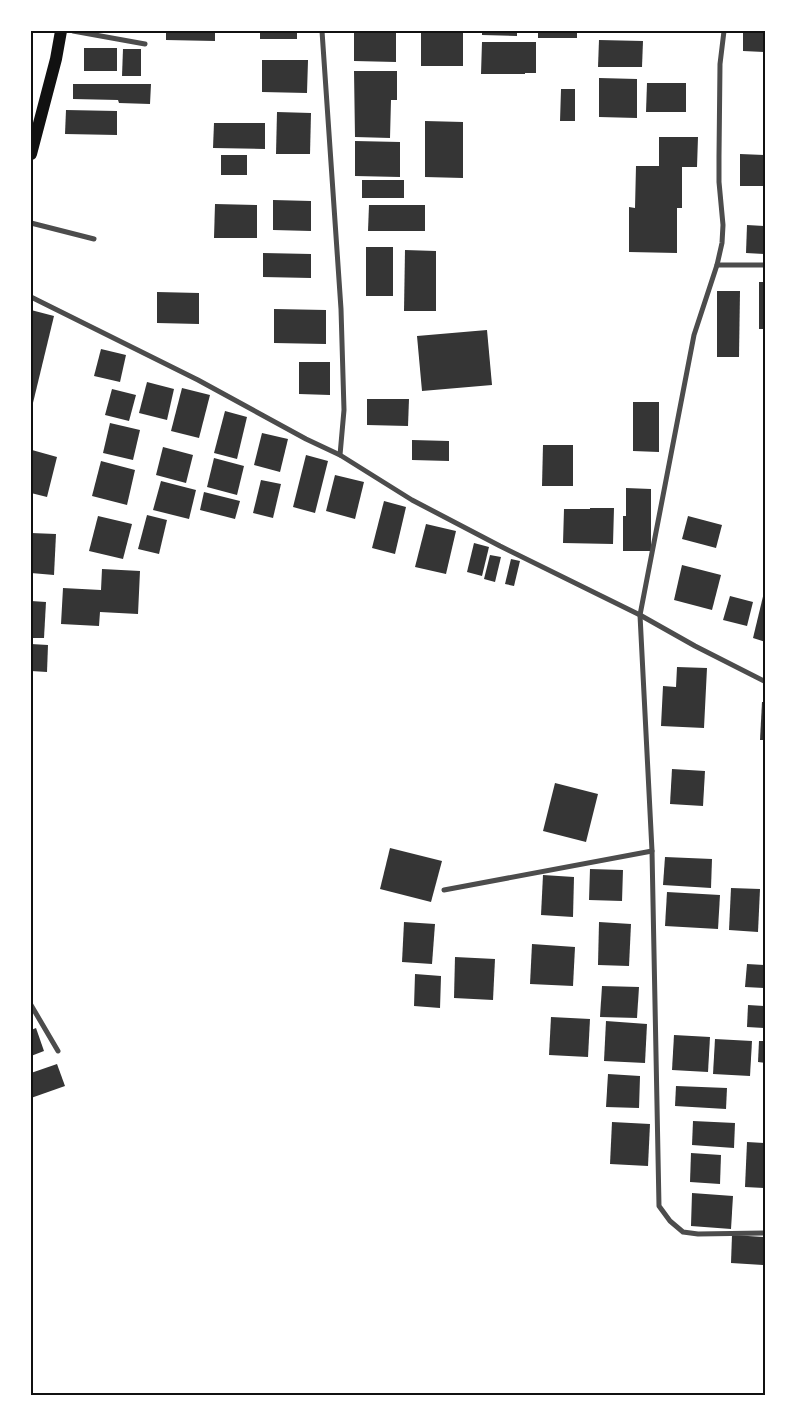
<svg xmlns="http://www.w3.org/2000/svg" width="797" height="1426" font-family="Lato,sans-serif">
	<rect width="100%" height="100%" fill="#fff"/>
	<g fill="#353535">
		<path d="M 166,31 L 215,31 L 215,41 L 166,40 Z"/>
		<rect x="260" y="31" width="37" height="8"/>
		<path d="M 354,31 L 396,31 L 396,62 L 354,61 Z"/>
		<rect x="421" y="31" width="42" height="35"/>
		<path d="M 482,31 L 517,31 L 517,36 L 482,35 Z"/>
		<rect x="538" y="31" width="39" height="7"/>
		<path d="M 743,31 L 766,31 L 766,52 L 743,51 Z"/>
		<path d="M 599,40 L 643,41 L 642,67 L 598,67 Z"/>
		<path d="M 482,42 L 536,42 L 536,73 L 525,73 L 525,74 L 481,74 Z"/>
		<rect x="84" y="48" width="33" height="23"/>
		<path d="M 123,49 L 141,49 L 141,76 L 122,76 Z"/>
		<path d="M 262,60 L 308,60 L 307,93 L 262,92 Z"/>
		<path d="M 354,71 L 397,71 L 397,100 L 391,100 L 390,138 L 355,137 Z"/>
		<path d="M 599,78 L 637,79 L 637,118 L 599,117 Z"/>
		<path d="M 647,83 L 686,83 L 686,112 L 646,112 Z"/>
		<path d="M 73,84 L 151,84 L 150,104 L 119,103 L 118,100 L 73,99 Z"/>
		<path d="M 561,89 L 575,89 L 575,121 L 560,121 Z"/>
		<path d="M 66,110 L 117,111 L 117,135 L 65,134 Z"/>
		<path d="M 277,112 L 311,113 L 310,154 L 276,154 Z"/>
		<path d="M 425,121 L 463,122 L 463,178 L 425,177 Z"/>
		<path d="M 214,123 L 265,123 L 265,149 L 213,148 Z"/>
		<path d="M 659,137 L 698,137 L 697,167 L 682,167 L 682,208 L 677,208 L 677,253 L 629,252 L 629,207 L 635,208 L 636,166 L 659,166 Z"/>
		<path d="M 355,141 L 400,142 L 400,177 L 355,176 Z"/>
		<path d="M 740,154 L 766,155 L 766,186 L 740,186 Z"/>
		<rect x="221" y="155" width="26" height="20"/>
		<rect x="362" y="180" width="42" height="18"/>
		<path d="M 273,200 L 311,201 L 311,231 L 273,230 Z"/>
		<path d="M 215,204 L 257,205 L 257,238 L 214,238 Z"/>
		<path d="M 369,205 L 425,205 L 425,231 L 368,231 Z"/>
		<path d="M 747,225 L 766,226 L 766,254 L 746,253 Z"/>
		<rect x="366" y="247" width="27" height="49"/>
		<path d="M 405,250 L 436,251 L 436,311 L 404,311 Z"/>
		<path d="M 263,253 L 311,254 L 311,278 L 263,277 Z"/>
		<rect x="759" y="282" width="7" height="47"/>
		<path d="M 717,291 L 740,291 L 739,357 L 717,357 Z"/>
		<path d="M 157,292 L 199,293 L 199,324 L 157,323 Z"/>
		<path d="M 274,309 L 326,310 L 326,344 L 274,343 Z"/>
		<path d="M 31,310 L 54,316 L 32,407 L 31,407 Z"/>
		<path d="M 487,330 L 492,385 L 422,391 L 417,336 Z"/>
		<path d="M 101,349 L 126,355 L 120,382 L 94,376 Z"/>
		<path d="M 299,362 L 330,362 L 330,395 L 299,394 Z"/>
		<path d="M 147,382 L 174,389 L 167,420 L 139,413 Z"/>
		<path d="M 182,388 L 210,395 L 199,438 L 171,431 Z"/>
		<path d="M 112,389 L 136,395 L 129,421 L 105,415 Z"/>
		<path d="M 367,399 L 409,399 L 408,426 L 367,425 Z"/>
		<path d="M 633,402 L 659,402 L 659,452 L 633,451 Z"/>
		<path d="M 225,411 L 247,417 L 237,459 L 214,453 Z"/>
		<path d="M 110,423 L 140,430 L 133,460 L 103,453 Z"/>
		<path d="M 262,433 L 288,439 L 280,472 L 254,465 Z"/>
		<path d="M 412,440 L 449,441 L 449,461 L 412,460 Z"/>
		<path d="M 543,445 L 573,445 L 573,486 L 542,486 Z"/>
		<path d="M 163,447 L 193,455 L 186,483 L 156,475 Z"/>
		<path d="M 32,450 L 57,457 L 47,497 L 31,493 Z"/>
		<path d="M 306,455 L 328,461 L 315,513 L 293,507 Z"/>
		<path d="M 214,458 L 244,466 L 237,495 L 207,487 Z"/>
		<path d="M 101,461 L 135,470 L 127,505 L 92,496 Z"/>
		<path d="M 335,475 L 364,482 L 355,519 L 326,511 Z"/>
		<path d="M 261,480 L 281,484 L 273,518 L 253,513 Z"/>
		<path d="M 161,481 L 196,490 L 189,519 L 153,510 Z"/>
		<path d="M 626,488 L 651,489 L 651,551 L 623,551 L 623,516 L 626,516 Z"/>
		<path d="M 204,492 L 240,501 L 235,519 L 200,510 Z"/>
		<path d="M 384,501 L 406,507 L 395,554 L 372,548 Z"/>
		<path d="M 590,508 L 614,508 L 613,544 L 563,543 L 564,509 L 590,509 Z"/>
		<path d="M 147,515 L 167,520 L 159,554 L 138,549 Z"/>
		<path d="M 98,516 L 132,524 L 123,559 L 89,551 Z"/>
		<path d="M 688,516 L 722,525 L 716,548 L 682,539 Z"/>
		<path d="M 426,524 L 456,531 L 446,574 L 415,567 Z"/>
		<path d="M 31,533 L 56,534 L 54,575 L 31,573 Z"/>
		<path d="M 474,543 L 489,547 L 482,576 L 467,572 Z"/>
		<path d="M 490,555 L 501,557 L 495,582 L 484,579 Z"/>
		<path d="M 511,559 L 520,561 L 514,586 L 505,584 Z"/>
		<path d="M 682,565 L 721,575 L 712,610 L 674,600 Z"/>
		<path d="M 102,569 L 140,571 L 138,614 L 100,612 L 99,626 L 61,624 L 63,588 L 101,590 Z"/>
		<path d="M 765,588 L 766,588 L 766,642 L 753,638 Z"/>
		<path d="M 730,596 L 753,602 L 747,626 L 723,620 Z"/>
		<path d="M 31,601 L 46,602 L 44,638 L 31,638 Z"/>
		<path d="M 31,644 L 48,645 L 47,672 L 31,671 Z"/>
		<path d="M 677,667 L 707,668 L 704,728 L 661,726 L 663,686 L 676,687 Z"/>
		<path d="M 762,702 L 766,702 L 766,740 L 760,740 Z"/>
		<path d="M 672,769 L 705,771 L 703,806 L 670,804 Z"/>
		<path d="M 555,783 L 598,794 L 586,842 L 543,831 Z"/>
		<path d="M 390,848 L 442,861 L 431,902 L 380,889 Z"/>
		<path d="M 665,857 L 712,859 L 711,888 L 663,885 Z"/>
		<path d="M 590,869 L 623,870 L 622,901 L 589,900 Z"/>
		<path d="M 543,875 L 574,877 L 573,917 L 541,915 Z"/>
		<path d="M 731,888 L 760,889 L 758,932 L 729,930 Z"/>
		<path d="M 667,892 L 720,895 L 718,929 L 665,926 Z"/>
		<path d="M 404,922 L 435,924 L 432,964 L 402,962 Z"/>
		<path d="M 599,922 L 631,924 L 629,966 L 598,965 Z"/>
		<path d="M 532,944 L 575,947 L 573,986 L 530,984 Z"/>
		<path d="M 455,957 L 495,959 L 493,1000 L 454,998 Z"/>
		<path d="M 747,964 L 766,965 L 766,988 L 745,987 Z"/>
		<path d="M 415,974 L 441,976 L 440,1008 L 414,1006 Z"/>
		<path d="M 602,986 L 639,987 L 637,1018 L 600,1017 Z"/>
		<path d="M 748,1005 L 766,1006 L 766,1028 L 747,1027 Z"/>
		<path d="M 551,1017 L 590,1019 L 588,1057 L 549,1055 Z"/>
		<path d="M 606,1021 L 647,1024 L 645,1063 L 604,1061 Z"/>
		<path d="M 36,1028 L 44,1051 L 31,1056 L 31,1030 Z"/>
		<path d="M 674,1035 L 710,1037 L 708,1072 L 672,1070 Z"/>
		<path d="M 715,1039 L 752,1041 L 750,1076 L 713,1074 Z"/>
		<path d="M 759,1041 L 766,1041 L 766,1063 L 758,1062 Z"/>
		<path d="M 57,1064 L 65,1086 L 31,1098 L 31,1073 Z"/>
		<path d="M 608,1074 L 640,1076 L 639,1108 L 606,1107 Z"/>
		<path d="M 676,1086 L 727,1088 L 726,1109 L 675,1106 Z"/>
		<path d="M 693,1121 L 735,1123 L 734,1148 L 692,1145 Z"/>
		<path d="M 612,1122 L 650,1124 L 648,1166 L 610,1164 Z"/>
		<path d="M 747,1142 L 766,1143 L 766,1188 L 745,1187 Z"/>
		<path d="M 691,1153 L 721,1155 L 720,1184 L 690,1182 Z"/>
		<path d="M 692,1193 L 733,1196 L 731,1229 L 691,1226 Z"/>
		<path d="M 732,1235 L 764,1237 L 763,1265 L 731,1263 Z"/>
	</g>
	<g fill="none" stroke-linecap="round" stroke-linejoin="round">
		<g stroke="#4c4c4c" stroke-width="5">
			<path d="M 73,31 L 145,44"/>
			<path d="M 322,31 L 341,309 L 344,410 L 340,455 L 412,500 L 500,546 L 640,615 L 695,646 L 766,682"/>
			<path d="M 724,31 L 720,64 L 719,156 L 719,182 L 723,225 L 722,243 L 717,265 L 694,335 L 640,615 L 652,851 L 659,1206 L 670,1221 L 683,1232 L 698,1234 L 766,1233"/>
			<path d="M 31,223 L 94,239"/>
			<path d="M 717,265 L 766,265"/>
			<path d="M 31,297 L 198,380 L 306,439 L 340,455"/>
			<path d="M 444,890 L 652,851"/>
			<path d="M 31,1005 L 58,1051"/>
		</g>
		<path stroke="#111" stroke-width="12" d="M 31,154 L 56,59 L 61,31"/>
	</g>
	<rect width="797" height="1426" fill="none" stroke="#ffffff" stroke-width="65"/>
	<rect x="32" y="32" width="732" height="1362" fill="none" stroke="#111" stroke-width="2"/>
</svg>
